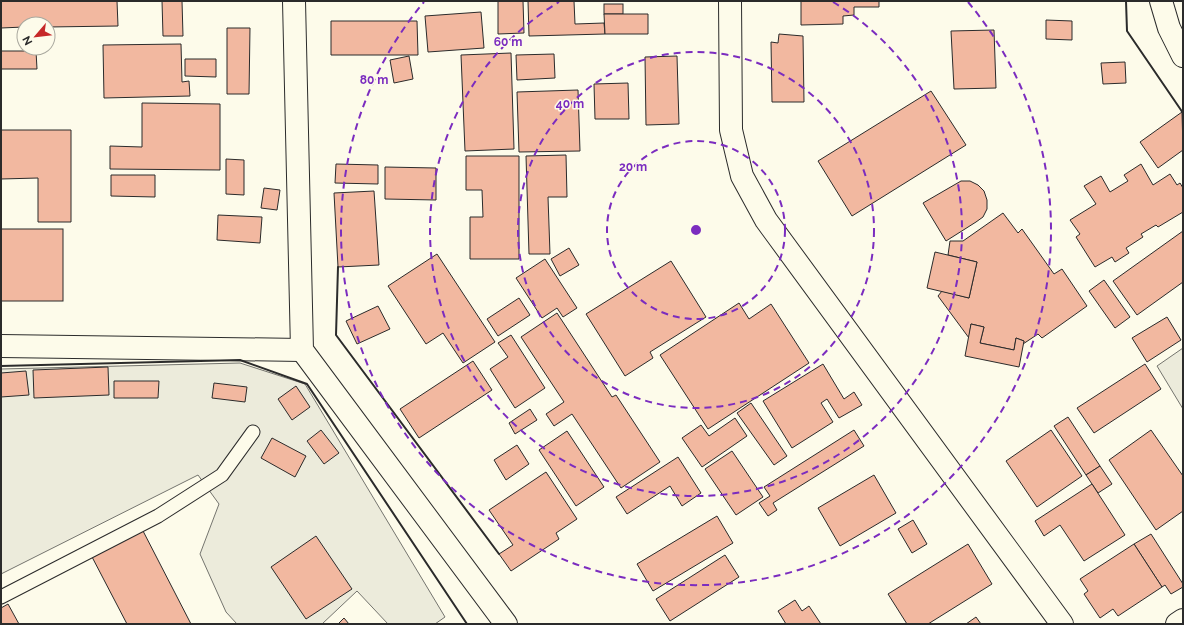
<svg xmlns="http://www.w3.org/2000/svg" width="1184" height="625" font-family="Raleway,sans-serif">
	<rect width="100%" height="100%" fill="#fdfbea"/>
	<g fill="#ecebdb" stroke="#74746e">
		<path d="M 1183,348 L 1183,409 L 1157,366 Z"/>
		<path d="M 240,363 L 305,384 L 445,617 L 435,624 L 388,624 L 357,591 L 322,624 L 237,624 L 226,612 L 200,554 L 219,504 L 198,475 L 1,574 L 1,369 Z"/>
	</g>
	<g fill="#f2b8a0" stroke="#2b2b2b">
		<path d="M 1,1 L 117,1 L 118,26 L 48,27 L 48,24 L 24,24 L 24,27 L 1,28 Z"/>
		<path d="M 162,1 L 182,1 L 183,36 L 163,36 Z"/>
		<path d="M 498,1 L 523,1 L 524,33 L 498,34 Z"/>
		<path d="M 528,1 L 574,1 L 575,24 L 604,23 L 605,34 L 529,36 Z"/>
		<path d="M 801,1 L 879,1 L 879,7 L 854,7 L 854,15 L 843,16 L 843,24 L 801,25 Z"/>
		<rect x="604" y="4" width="19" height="10"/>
		<path d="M 481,12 L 484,48 L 428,52 L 425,16 Z"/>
		<path d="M 604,14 L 648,14 L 648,34 L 605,34 Z"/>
		<path d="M 1046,20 L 1072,21 L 1072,40 L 1046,39 Z"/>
		<path d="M 331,21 L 417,21 L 418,55 L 331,55 Z"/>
		<path d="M 227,28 L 250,28 L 249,94 L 227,94 Z"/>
		<path d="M 994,30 L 996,88 L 954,89 L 951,31 Z"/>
		<path d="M 779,34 L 803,36 L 804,102 L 772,102 L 771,42 L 778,43 Z"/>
		<path d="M 181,44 L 182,82 L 189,81 L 190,96 L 104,98 L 103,45 Z"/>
		<path d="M 1,51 L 36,51 L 37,69 L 1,69 Z"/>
		<path d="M 511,53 L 514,149 L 465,151 L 461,55 Z"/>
		<path d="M 554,54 L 555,78 L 517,80 L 516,55 Z"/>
		<path d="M 409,56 L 413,79 L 394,83 L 390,60 Z"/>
		<path d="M 677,56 L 679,124 L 646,125 L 645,57 Z"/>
		<path d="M 185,59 L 216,59 L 216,77 L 185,76 Z"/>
		<path d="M 1125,62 L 1126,83 L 1103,84 L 1101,63 Z"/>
		<path d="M 628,83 L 629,119 L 595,119 L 594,84 Z"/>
		<path d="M 578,90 L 580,151 L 519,152 L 517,92 Z"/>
		<path d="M 931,91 L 966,145 L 852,216 L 818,161 Z"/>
		<path d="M 142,103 L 220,104 L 220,170 L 110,169 L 110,146 L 142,147 Z"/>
		<path d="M 1182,112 L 1183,150 L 1158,168 L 1140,142 Z"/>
		<path d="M 1,130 L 71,130 L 71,222 L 38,222 L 38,178 L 1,179 Z"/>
		<path d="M 566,155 L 567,197 L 548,197 L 550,254 L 529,254 L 526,156 Z"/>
		<path d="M 466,156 L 519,156 L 519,259 L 470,259 L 470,217 L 483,217 L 482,190 L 466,190 Z"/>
		<path d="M 226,159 L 244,160 L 244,195 L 226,194 Z"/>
		<path d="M 336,164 L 378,165 L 378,184 L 335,183 Z"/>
		<path d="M 1141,164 L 1153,185 L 1170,174 L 1177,185 L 1180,183 L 1183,188 L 1183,212 L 1158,227 L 1156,225 L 1141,234 L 1143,237 L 1126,248 L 1129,253 L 1115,262 L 1112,257 L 1095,267 L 1076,237 L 1080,234 L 1070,220 L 1096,204 L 1084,186 L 1101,176 L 1110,192 L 1128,181 L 1124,175 Z"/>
		<path d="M 385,167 L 436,168 L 436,200 L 385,199 Z"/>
		<path d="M 111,175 L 155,175 L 155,197 L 111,196 Z"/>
		<path d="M 961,181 L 970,181 L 978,185 L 984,191 L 987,200 L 987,209 L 983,217 L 976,222 L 946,241 L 923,203 Z"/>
		<path d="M 264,188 L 280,190 L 277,210 L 261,208 Z"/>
		<path d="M 374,191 L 379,265 L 338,267 L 334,193 Z"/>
		<path d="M 1003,213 L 1018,233 L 1022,229 L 1054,274 L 1062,269 L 1087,306 L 1042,338 L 1038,334 L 1023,344 L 1024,341 L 1016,338 L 1014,350 L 980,343 L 984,327 L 971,324 L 969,338 L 938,296 L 942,291 L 969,298 L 977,262 L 948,255 L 950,241 L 963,241 Z"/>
		<path d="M 218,215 L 262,217 L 260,243 L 217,240 Z"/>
		<rect x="1" y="229" width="62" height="72"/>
		<path d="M 1183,231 L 1183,282 L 1137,315 L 1113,281 Z"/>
		<path d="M 569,248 L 579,265 L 560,276 L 551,259 Z"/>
		<path d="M 935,252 L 977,262 L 969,298 L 927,288 Z"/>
		<path d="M 437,254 L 495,342 L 463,363 L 443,333 L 426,344 L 388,286 Z"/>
		<path d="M 545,259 L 577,308 L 563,317 L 557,308 L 542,318 L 516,278 Z"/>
		<path d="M 671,261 L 706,317 L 650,352 L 653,358 L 625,376 L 586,314 Z"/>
		<path d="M 1104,280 L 1130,317 L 1115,328 L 1089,291 Z"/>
		<path d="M 519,298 L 530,315 L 498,336 L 487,319 Z"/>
		<path d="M 739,303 L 749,319 L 771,304 L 809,363 L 708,429 L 660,355 Z"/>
		<path d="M 378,306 L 390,329 L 357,344 L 346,321 Z"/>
		<path d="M 557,313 L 612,397 L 616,395 L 660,462 L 621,488 L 572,414 L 554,426 L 546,414 L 564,402 L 521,337 Z"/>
		<path d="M 1167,317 L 1181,340 L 1147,362 L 1132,338 Z"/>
		<path d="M 971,324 L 984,327 L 980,343 L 1014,350 L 1016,338 L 1024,341 L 1019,367 L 965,356 Z"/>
		<path d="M 511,335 L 545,388 L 515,408 L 490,369 L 508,357 L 498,343 Z"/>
		<path d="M 473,361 L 492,390 L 419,438 L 400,409 Z"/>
		<path d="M 823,364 L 844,399 L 854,392 L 862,405 L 839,418 L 827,399 L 821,403 L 833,422 L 792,448 L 763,401 Z"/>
		<path d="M 1145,364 L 1161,389 L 1094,433 L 1077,408 Z"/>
		<path d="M 108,367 L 109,395 L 34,398 L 33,370 Z"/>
		<path d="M 26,371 L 29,395 L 1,397 L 1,373 Z"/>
		<path d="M 114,381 L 159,381 L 158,398 L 114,398 Z"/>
		<path d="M 214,383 L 247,387 L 245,402 L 212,398 Z"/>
		<path d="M 296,386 L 310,407 L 292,420 L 278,399 Z"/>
		<path d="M 751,403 L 787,456 L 774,465 L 737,413 Z"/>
		<path d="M 530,409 L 537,420 L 515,434 L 509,423 Z"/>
		<path d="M 1068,417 L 1100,466 L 1086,475 L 1054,426 Z"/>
		<path d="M 735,418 L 747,436 L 702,467 L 682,438 L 701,425 L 709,436 Z"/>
		<path d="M 321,430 L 339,453 L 324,464 L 307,441 Z"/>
		<path d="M 854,430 L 864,446 L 773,503 L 777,510 L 768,516 L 759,503 L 770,496 L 764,487 Z"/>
		<path d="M 1051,430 L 1082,476 L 1037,507 L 1006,461 Z"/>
		<path d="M 1151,430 L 1183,476 L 1183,511 L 1156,530 L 1109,460 Z"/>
		<path d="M 567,431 L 604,487 L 576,506 L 539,450 Z"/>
		<path d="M 272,438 L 306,456 L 295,477 L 261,458 Z"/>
		<path d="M 517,445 L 529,464 L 506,480 L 494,460 Z"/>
		<path d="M 732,451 L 763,497 L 736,515 L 705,469 Z"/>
		<path d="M 678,457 L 701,493 L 682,506 L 670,486 L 627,514 L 616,497 Z"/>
		<path d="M 1100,466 L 1112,484 L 1098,493 L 1086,475 Z"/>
		<path d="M 546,472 L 577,519 L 556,533 L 559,539 L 511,571 L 499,554 L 513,545 L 489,510 Z"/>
		<path d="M 874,475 L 896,513 L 840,546 L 818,508 Z"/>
		<path d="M 1092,484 L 1125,535 L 1084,561 L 1060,525 L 1044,536 L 1035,521 Z"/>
		<path d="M 717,516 L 733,543 L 653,591 L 637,564 Z"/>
		<path d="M 913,520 L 927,544 L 912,553 L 898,529 Z"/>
		<path d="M 142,529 L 191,624 L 127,624 L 91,555 Z"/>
		<path d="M 1151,534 L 1183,584 L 1183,587 L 1171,594 L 1165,585 L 1162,587 L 1134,544 Z"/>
		<path d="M 316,536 L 352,589 L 306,619 L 271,567 Z"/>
		<path d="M 968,544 L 992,584 L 928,624 L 907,624 L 888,594 Z"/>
		<path d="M 1134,544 L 1162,587 L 1118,616 L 1113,609 L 1100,618 L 1084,594 L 1088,591 L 1080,579 Z"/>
		<path d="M 725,555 L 739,577 L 670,621 L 656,599 Z"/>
		<path d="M 795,600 L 802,611 L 809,606 L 821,624 L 786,624 L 778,611 Z"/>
		<path d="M 8,604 L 19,624 L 1,624 L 1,608 Z"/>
		<path d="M 976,617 L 981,624 L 966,624 Z"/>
		<path d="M 344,618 L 349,624 L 338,624 Z"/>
	</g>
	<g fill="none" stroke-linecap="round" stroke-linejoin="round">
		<g stroke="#2b2b2b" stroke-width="15">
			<path id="service" d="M 1,597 L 158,516 L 222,475 L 253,432"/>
		</g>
		<g stroke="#2b2b2b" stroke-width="24">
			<g id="minor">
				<path d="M 294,1 L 302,350 L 506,624"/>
				<path d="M 730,1 L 731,130 L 742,176 L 766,220 L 1062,624"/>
				<path d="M 1161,1 L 1169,28 L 1183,56"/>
				<path d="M 1,346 L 302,350"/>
				<path d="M 1177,624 L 1183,620"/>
			</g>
		</g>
		<use href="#service" stroke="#fdfbea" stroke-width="13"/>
		<use href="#minor" stroke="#fdfbea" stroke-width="22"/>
		<g stroke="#2b2b2b" stroke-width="2">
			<path d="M 1126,1 L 1127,31 L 1183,113"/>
			<path d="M 338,267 L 336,335 L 499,554"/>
			<path d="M 1,366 L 240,360 L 307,384 L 467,624"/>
		</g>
	</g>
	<g fill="none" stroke="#7b2cbf" stroke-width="2" stroke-dasharray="7 5">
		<circle cx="696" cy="230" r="89"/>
		<circle cx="696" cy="230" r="178"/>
		<path d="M833 2A266 266 0 1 1 559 2"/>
		<path d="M968 2A355 355 0 1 1 424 2"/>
	</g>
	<circle cx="696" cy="230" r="6" fill="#7b2cbf" stroke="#fdfbea" stroke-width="2"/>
	<g font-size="12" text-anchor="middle" font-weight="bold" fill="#7b2cbf" stroke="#fdfbea" stroke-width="3" stroke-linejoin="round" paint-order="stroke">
		<text x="508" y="46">60 m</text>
		<text x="374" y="84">80 m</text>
		<text x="570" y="108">40 m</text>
		<text x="633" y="171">20 m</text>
	</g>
	<rect width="1184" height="625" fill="none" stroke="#2b2b2b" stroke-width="4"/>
	<g transform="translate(36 36) rotate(242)"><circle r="19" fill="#fdfbea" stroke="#a9a89e"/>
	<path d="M0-3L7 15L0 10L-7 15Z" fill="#c62828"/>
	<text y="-6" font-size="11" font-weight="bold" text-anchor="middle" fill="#2b2b2b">N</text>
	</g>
</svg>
